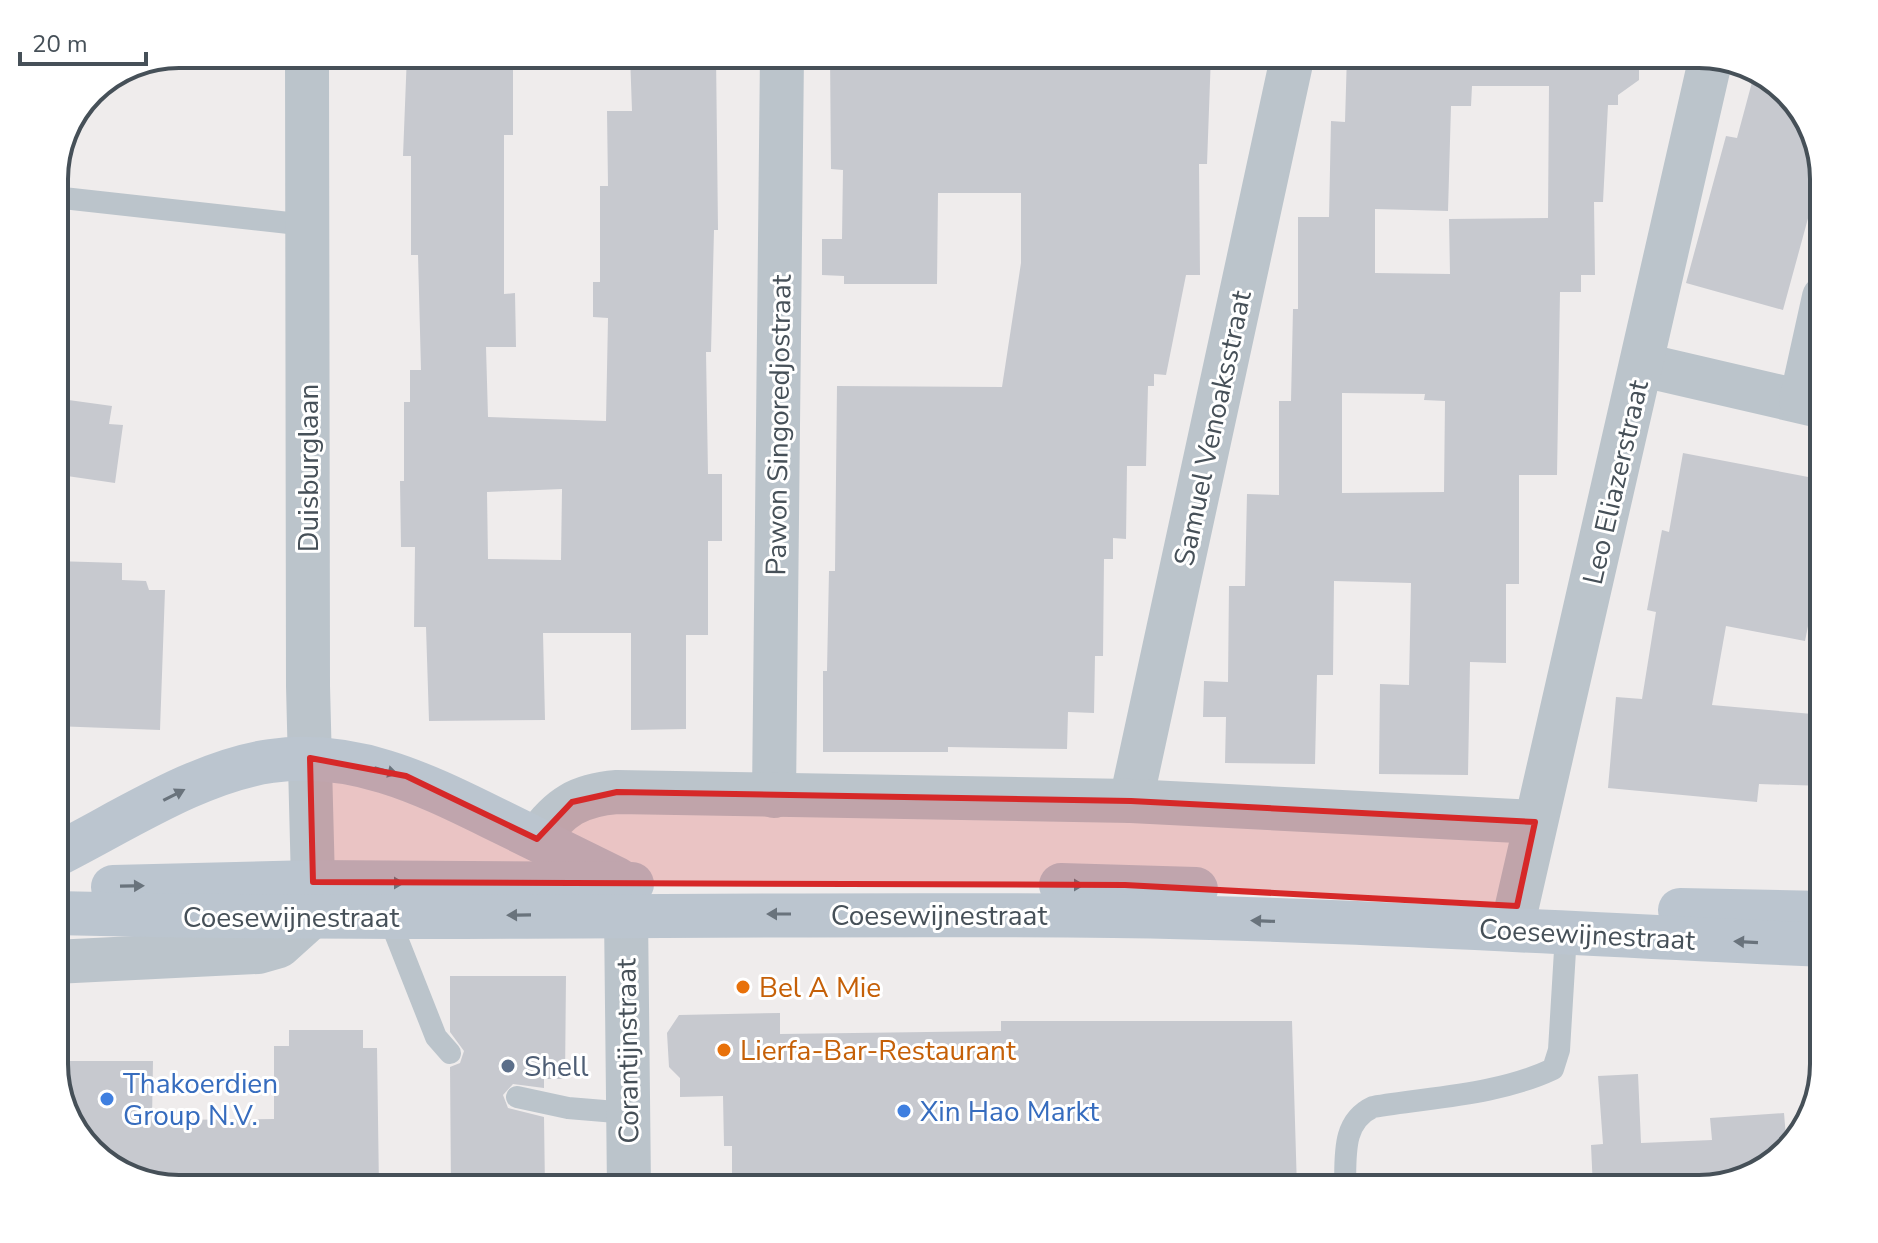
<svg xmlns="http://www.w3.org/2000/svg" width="1878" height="1243" font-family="'Nunito Sans',sans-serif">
	<rect width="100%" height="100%" fill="#efecec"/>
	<g fill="#c7c9cf" fill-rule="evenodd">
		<path d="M 407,54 L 513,54 L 513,135 L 504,135 L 504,294 L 515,293 L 516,347 L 486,347 L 488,417 L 606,421 L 608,318 L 593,317 L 593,282 L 600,282 L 600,186 L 608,186 L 607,111 L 632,111 L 630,54 L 716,54 L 718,230 L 714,230 L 711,352 L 706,352 L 708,474 L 722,474 L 722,541 L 708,541 L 708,635 L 686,635 L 686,729 L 631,730 L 631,633 L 543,633 L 545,720 L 429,721 L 426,627 L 414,627 L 415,547 L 401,547 L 400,481 L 404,481 L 404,402 L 410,402 L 410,370 L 421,370 L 418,255 L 411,255 L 411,156 L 403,156 ZM 562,489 L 561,560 L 488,559 L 487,492 Z"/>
		<path d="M 830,54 L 1211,54 L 1207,164 L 1199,164 L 1200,275 L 1186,275 L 1166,375 L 1154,374 L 1154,386 L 1148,386 L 1146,466 L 1127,466 L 1126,539 L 1113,538 L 1113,559 L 1104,559 L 1103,656 L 1095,656 L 1094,713 L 1068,712 L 1067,749 L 948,747 L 948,752 L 823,752 L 823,671 L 827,671 L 829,571 L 835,571 L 837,386 L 1002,387 L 1021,263 L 1021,193 L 938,193 L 937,284 L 844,284 L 844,276 L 822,275 L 822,239 L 842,239 L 843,170 L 831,169 Z"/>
		<path d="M 1347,54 L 1639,54 L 1639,80 L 1618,95 L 1618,105 L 1608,105 L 1603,202 L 1594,202 L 1595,275 L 1581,275 L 1581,292 L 1560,292 L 1557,475 L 1519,475 L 1519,584 L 1506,584 L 1506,663 L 1470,662 L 1468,775 L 1379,774 L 1380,684 L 1409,685 L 1411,583 L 1334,581 L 1333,675 L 1317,675 L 1315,764 L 1225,763 L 1226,717 L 1203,717 L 1204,681 L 1228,682 L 1229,586 L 1245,586 L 1247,494 L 1279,495 L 1279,401 L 1291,401 L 1293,309 L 1298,309 L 1298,217 L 1329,217 L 1331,121 L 1345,122 ZM 1472,86 L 1549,86 L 1548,218 L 1449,219 L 1450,274 L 1375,273 L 1375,209 L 1448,211 L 1451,106 L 1471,106 ZM 1342,393 L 1425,394 L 1424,400 L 1445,401 L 1444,492 L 1342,493 Z"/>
		<path d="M 1755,71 L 1768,75 L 1807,116 L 1822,167 L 1783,310 L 1686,283 L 1726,136 L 1737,138 Z"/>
		<path d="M 54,398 L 112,406 L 109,424 L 123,425 L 115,483 L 67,476 L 69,462 L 54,460 Z"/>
		<path d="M 1683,453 L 1824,480 L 1824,598 L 1814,596 L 1805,641 L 1726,626 L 1712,705 L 1824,715 L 1824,786 L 1759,784 L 1757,802 L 1608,788 L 1616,697 L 1642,699 L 1656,612 L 1647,610 L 1662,530 L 1669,532 Z"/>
		<path d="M 54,561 L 122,563 L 122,580 L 146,581 L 149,590 L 165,590 L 160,730 L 54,726 Z"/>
		<path d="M 450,976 L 566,976 L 565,1079 L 544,1079 L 544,1088 L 513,1084 L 503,1095 L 508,1108 L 544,1117 L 545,1189 L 451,1189 L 450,1067 L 460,1063 L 464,1051 L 450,1032 Z"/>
		<path d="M 780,1013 L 780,1034 L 1001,1031 L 1001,1021 L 1292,1021 L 1297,1189 L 732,1189 L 732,1146 L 724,1146 L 723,1096 L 680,1097 L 680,1078 L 669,1067 L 667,1033 L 679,1015 Z"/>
		<path d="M 289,1030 L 363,1030 L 363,1048 L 377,1048 L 379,1189 L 295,1184 L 166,1185 L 110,1168 L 70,1126 L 54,1061 L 153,1061 L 152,1120 L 274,1119 L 274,1046 L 289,1046 Z"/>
		<path d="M 1638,1074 L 1641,1143 L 1712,1140 L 1710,1118 L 1784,1113 L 1787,1149 L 1761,1173 L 1700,1189 L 1593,1189 L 1591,1145 L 1603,1144 L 1598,1076 Z"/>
	</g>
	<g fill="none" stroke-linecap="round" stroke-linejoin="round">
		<g stroke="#bbc4cb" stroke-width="22">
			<path d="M 54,197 L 307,225"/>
			<path d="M 389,918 L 436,1037 L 450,1053"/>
			<path d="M 517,1097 L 568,1108 L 628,1113"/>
			<path d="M 1345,1189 C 1346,1157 1341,1122 1373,1107 C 1432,1097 1498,1095 1553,1069 L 1559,1050 L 1566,934"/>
		</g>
		<g stroke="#bbc4cb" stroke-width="44">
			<path d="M 1643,365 L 1824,407"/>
			<path d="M 1801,401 L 1824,297"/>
			<path d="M 774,796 L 782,54"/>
			<path d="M 1131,801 L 1293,54"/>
			<path d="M 537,839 C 559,807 579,795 617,792 L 1131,801 L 1535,822"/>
			<path d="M 1517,906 L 1711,57"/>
			<path d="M 54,962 L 258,952 L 279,946 L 309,919"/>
		</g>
		<g stroke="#bbc4cb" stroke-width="44">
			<path d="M 307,54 L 308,686 L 313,882"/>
			<path d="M 626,913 L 629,1189"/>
		</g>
		<g stroke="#bbc5cf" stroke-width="44">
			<path d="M 54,856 C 120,823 198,771 271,761 C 353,750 420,782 491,817 C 533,838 575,858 617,879"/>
			<path d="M 1061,885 L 1196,889"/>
			<path d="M 113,887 L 313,882 L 632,884"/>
			<path d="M 1680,910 L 1824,913"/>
			<path d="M 54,913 C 407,922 760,912 1113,916 C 1350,919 1587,935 1824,945"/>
		</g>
	</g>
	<defs><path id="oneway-solid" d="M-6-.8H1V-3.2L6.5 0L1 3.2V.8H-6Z" transform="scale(2)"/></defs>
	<g fill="#69737c">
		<use href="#oneway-solid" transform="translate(386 771) rotate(15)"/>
		<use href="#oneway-solid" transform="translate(174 795) rotate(-27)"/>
		<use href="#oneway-solid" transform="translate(392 883)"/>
		<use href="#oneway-solid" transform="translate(1072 885)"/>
		<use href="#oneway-solid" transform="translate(132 886) rotate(-1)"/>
		<use href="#oneway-solid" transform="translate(779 914) rotate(-180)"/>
		<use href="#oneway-solid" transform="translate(519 915) rotate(179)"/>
		<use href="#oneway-solid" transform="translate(1263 921) rotate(-178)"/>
		<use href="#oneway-solid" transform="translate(1746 942) rotate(-177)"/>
	</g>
	<path fill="#d62828" fill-opacity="0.2" stroke="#d62828" stroke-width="6" stroke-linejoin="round" d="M 310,758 L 406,776 L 537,839 L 572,802 L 617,792 L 1131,801 L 1535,822 L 1517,906 L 1125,885 L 313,882 Z"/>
	<g fill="#e8710a" stroke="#fff" stroke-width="3">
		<circle cx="743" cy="987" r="8"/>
		<circle cx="724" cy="1050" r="8"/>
	</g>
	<circle fill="#5c6f8a" stroke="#fff" stroke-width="3" cx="508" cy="1066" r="8"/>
	<g fill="#3f7fe0" stroke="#fff" stroke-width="3">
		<circle cx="107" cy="1099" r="8"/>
		<circle cx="904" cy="1111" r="8"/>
	</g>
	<g text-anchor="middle" stroke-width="6" stroke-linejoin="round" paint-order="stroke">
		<g font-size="28" fill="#465058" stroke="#fff">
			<text transform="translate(778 425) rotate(-89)" y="10">Pawon Singoredjostraat</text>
			<text transform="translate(1212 428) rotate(-78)" y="10">Samuel Venoaksstraat</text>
			<text transform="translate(308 468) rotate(-90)" y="10">Duisburglaan</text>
			<text transform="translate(1615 482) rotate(-77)" y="10">Leo Eliazerstraat</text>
			<text x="939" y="925">Coesewijnestraat</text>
			<text x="291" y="927">Coesewijnestraat</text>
			<text transform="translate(1587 934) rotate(3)" y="10">Coesewijnestraat</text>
			<text transform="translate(627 1051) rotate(-91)" y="10">Corantijnstraat</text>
		</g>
		<g font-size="28" fill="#c56008" stroke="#fff" text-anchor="start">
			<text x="759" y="997">Bel A Mie</text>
			<text x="740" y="1060">Lierfa-Bar-Restaurant</text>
		</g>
		<g font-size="28" fill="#4e5e75" stroke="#fff" text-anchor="start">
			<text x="524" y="1076">Shell</text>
		</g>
		<g font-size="28" fill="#366cbe" stroke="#fff" text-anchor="start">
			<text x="123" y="1093">Thakoerdien<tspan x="123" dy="32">Group N.V.</tspan></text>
			<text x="920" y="1121">Xin Hao Markt</text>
		</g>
	</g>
	<path d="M0 0H1878V1243H0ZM179 68H1699A111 111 0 0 1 1810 179V1064A111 111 0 0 1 1699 1175H179A111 111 0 0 1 68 1064V179A111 111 0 0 1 179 68Z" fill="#fff" fill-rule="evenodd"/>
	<path fill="none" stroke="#465058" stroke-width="4" d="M179 68H1699A111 111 0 0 1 1810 179V1064A111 111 0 0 1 1699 1175H179A111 111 0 0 1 68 1064V179A111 111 0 0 1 179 68Z"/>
	<path d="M20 52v12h126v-12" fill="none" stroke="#465058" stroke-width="4"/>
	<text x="32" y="52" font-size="24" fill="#465058" stroke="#ffffff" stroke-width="6" paint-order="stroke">20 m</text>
</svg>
